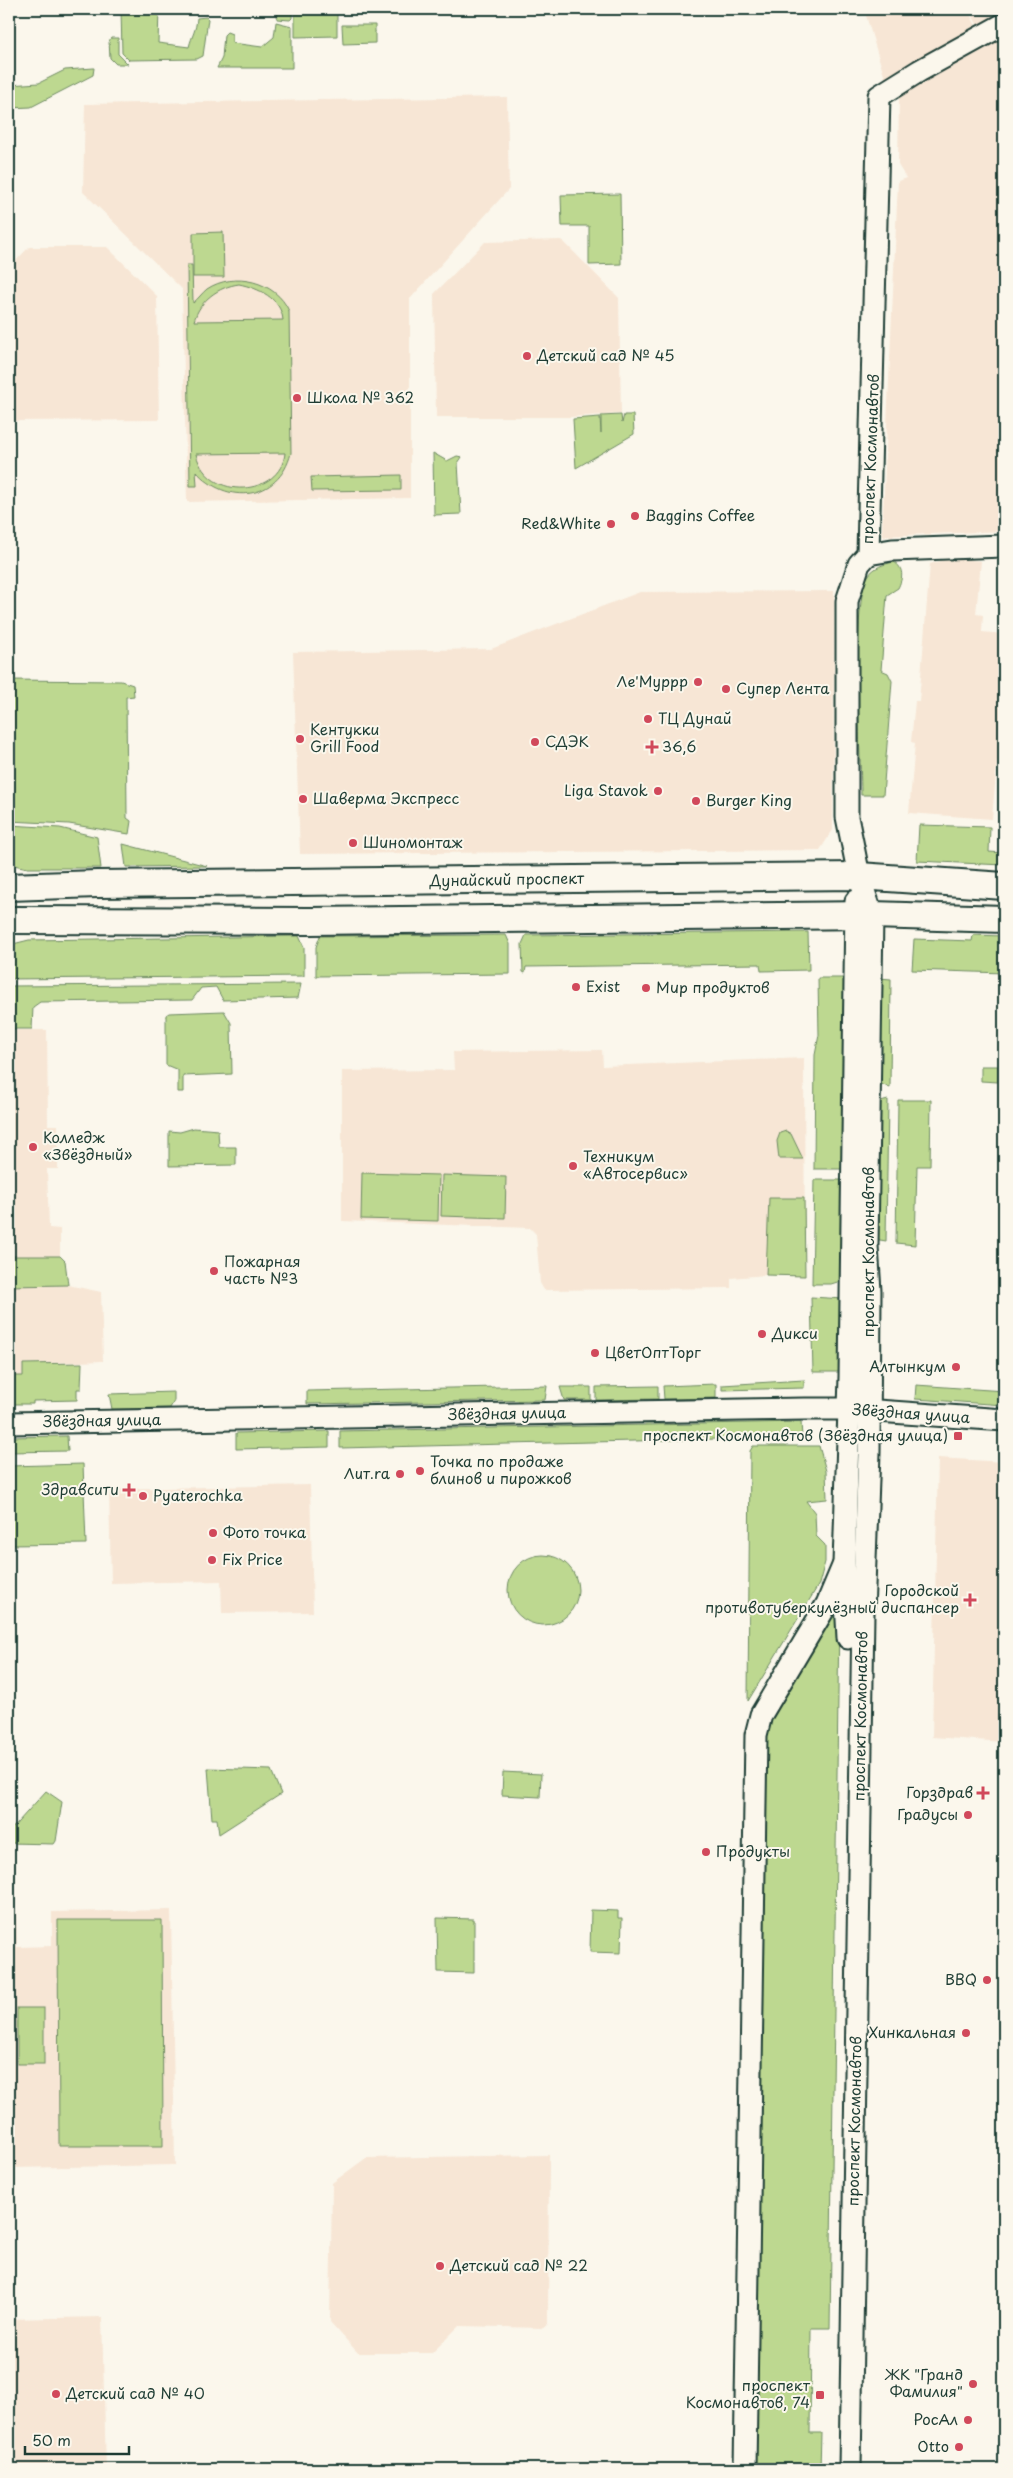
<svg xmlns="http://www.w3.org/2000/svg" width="1013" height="2478" font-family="'Playpen Sans',sans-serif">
	<rect width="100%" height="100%" fill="#fbf7ec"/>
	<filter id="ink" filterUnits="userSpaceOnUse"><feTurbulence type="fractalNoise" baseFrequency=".02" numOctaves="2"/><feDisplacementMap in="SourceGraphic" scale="10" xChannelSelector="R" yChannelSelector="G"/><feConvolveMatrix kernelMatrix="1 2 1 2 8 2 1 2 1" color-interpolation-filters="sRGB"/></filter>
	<g filter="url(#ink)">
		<g fill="#f7e6d5">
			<path d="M 864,9 L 967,9 L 979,31 L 926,54 L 886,82 Z"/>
			<path d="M 969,9 L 1004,9 L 1004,14 L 979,28 Z"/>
			<path d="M 1004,35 L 1004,531 L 882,536 L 898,181 L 906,178 L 898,165 L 899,96 Z"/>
			<path d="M 507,97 L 509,189 L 410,299 L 410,498 L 187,502 L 182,289 L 83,192 L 85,104 Z"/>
			<path d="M 562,240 L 619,298 L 621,414 L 570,417 L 436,417 L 434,294 L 485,242 Z"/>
			<path d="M 29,247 L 107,247 L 157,296 L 159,420 L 9,421 L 9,268 Z"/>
			<path d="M 951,558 L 981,561 L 976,614 L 983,615 L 982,632 L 1004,634 L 1004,761 L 997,761 L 992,819 L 909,813 L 915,743 L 911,742 L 915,701 L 919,701 L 930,564 Z"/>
			<path d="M 834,591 L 833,830 L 820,850 L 300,854 L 293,652 L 491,649 L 640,592 Z"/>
			<path d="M 9,1030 L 47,1030 L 48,1125 L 58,1125 L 58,1169 L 47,1169 L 49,1228 L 60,1229 L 60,1256 L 9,1256 Z"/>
			<path d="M 602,1050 L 603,1066 L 804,1058 L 805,1276 L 766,1275 L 731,1278 L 731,1288 L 544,1290 L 540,1283 L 536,1234 L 530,1228 L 342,1221 L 342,1071 L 454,1070 L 453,1052 Z"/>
			<path d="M 68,1285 L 101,1292 L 103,1361 L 24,1364 L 23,1376 L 9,1376 L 9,1286 Z"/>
			<path d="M 938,1458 L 1004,1462 L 1004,1742 L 932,1737 Z"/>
			<path d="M 310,1485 L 313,1612 L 222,1613 L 221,1581 L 111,1583 L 109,1489 Z"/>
			<path d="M 171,1910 L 175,2165 L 9,2168 L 9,1912 L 16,1912 L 17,1947 L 52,1946 L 52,1912 Z"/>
			<path d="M 549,2155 L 548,2324 L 543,2328 L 459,2326 L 432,2353 L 358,2353 L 330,2322 L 332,2183 L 366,2158 Z"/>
			<path d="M 102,2317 L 106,2469 L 9,2469 L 9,2319 Z"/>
		</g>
		<g fill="#bdd890" stroke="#6e8a62" fill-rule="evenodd">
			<path d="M 121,9 L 162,9 L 159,9 L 158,43 L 189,47 C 192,35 196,31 197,18 L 206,17 L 208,19 L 203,56 L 197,59 L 129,60 L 122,53 Z"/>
			<path d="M 278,9 L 292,9 L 292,18 L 290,20 L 277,19 Z"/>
			<path d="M 295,9 L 337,9 L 337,36 L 295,37 Z"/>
			<rect x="343" y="9" width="32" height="3"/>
			<path d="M 276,22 L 292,26 L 292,68 L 217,68 L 222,58 L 224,35 L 227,32 L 232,34 L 232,43 L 262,47 L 274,37 Z"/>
			<path d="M 342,25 L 375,25 L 375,43 L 343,44 Z"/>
			<path d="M 111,38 L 118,38 L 118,54 L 128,64 L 116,64 L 110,58 L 109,41 Z"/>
			<path d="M 94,68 L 93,75 L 31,107 L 9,108 L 9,85 L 39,83 L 65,70 Z"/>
			<path d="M 620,194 L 621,264 L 589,265 L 589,226 L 562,226 L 561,195 Z"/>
			<path d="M 223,232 L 224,277 L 193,277 L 193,233 Z"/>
			<path d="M 187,265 L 192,265 L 193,303 C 198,299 202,293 207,289 C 234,271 276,281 289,311 L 291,453 C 279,501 226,506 196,471 L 197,486 L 190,486 ZM 239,284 C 258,288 281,298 283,320 L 194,321 C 200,300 218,287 239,284 ZM 285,453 C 281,496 208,503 196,454 Z"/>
			<path d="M 621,415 L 622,423 L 624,415 L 633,415 L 634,434 L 576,468 L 573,419 L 600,417 L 601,433 L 601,416 Z"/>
			<path d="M 433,453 L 447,461 L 457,456 L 462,457 L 458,463 L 461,514 L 434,515 Z"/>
			<path d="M 401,475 L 401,490 L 312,491 L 311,477 Z"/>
			<path d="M 894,562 C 904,568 903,578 898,588 L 887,595 L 881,670 L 888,673 L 892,681 L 883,795 L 861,795 C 861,757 851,600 868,576 C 874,567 884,564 894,562 Z"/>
			<path d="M 9,680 L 121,681 L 133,685 L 134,696 L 126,697 L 127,818 L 131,821 L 129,834 L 69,824 L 9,821 Z"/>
			<path d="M 9,825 L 60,828 L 97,837 L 101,868 L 28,868 L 9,864 Z"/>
			<path d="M 919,825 L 990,827 L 989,852 L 1004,853 L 1004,865 L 917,861 Z"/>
			<path d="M 123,844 L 207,866 L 126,867 Z"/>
			<path d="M 808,932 L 809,970 L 761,971 L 760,964 L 526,967 L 525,973 L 523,972 L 522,944 L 526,935 Z"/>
			<path d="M 506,935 L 510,944 L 510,974 L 316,976 L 316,947 L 320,936 Z"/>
			<path d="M 973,935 L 1004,936 L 1004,973 L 912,970 L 914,939 L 972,941 Z"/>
			<path d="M 299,936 L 304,947 L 304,976 L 9,979 L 9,945 L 29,940 Z"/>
			<path d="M 818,978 L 847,978 L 846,1169 L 814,1169 L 815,1055 L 819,1035 Z"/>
			<path d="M 879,978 L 891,979 L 890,1088 L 877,1082 Z"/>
			<path d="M 301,984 L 298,998 L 223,1000 L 216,987 L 201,988 L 192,1000 L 40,1002 L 33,1007 L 32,1029 L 9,1029 L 9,986 Z"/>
			<path d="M 224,1011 L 231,1023 L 232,1074 L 183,1076 L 183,1092 L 178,1092 L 178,1070 L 166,1065 L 166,1015 L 169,1013 Z"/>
			<path d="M 981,1066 L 998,1066 L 998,1082 L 981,1081 Z"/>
			<path d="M 888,1100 L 886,1241 L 874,1239 L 877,1103 Z"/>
			<path d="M 898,1100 L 931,1100 L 930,1166 L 917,1166 L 915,1245 L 896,1243 Z"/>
			<path d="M 194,1128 L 218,1130 L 219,1147 L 236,1147 L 236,1165 L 169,1166 L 169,1131 L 180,1132 Z"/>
			<path d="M 786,1131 L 791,1134 L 803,1159 L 779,1159 L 777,1141 L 780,1133 Z"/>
			<path d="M 362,1173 L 439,1175 L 438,1221 L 361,1219 Z"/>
			<path d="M 442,1175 L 506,1177 L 505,1218 L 441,1216 Z"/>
			<path d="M 814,1180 L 841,1180 L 845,1182 L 844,1280 L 831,1284 L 812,1284 Z"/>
			<path d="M 769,1198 L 804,1198 L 805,1276 L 766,1275 Z"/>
			<path d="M 9,1256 L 60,1256 L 65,1261 L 68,1285 L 9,1286 Z"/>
			<path d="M 811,1297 L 844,1299 L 841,1372 L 813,1372 Z"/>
			<path d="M 82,1363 L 81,1389 L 77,1389 L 77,1400 L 33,1401 L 33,1404 L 9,1404 L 9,1376 L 23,1376 L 23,1364 Z"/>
			<path d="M 804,1380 L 804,1388 L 722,1390 L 722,1385 Z"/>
			<path d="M 716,1384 L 716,1398 L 664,1399 L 663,1386 Z"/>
			<path d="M 916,1385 L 1004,1391 L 1004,1405 L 915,1399 Z"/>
			<path d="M 547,1386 L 545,1400 L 307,1404 L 307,1391 Z"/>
			<path d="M 658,1386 L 658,1399 L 596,1400 L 596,1387 Z"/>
			<path d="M 560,1387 L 591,1387 L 591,1400 L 564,1400 Z"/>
			<path d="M 174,1392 L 174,1401 L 170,1408 L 112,1409 L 109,1394 Z"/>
			<path d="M 801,1422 L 802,1437 L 340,1448 L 340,1431 Z"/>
			<path d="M 329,1431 L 329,1447 L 236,1449 L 236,1433 Z"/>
			<path d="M 67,1436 L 68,1451 L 9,1452 L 9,1437 Z"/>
			<path d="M 753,1446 L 819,1446 L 826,1471 L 827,1499 L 806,1501 L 815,1513 L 816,1536 L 825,1545 L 825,1562 L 819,1584 L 748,1701 L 750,1451 Z"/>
			<path d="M 83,1464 L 86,1544 L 9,1545 L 9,1466 Z"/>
			<circle cx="543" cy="1590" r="35"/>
			<path d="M 835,1606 L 839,1615 L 830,2328 L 811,2328 L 810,2433 L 821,2433 L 820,2469 L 754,2469 L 764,1729 Z"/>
			<path d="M 208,1768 L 271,1770 L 281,1794 L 219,1834 L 217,1819 L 212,1819 Z"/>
			<path d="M 503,1772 L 541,1774 L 540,1797 L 502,1795 Z"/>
			<path d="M 46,1791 L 62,1802 L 56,1841 L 54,1844 L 9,1843 L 9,1832 Z"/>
			<path d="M 591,1910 L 618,1911 L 618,1918 L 622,1918 L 621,1953 L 590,1952 Z"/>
			<path d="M 437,1918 L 474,1919 L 474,1973 L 438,1972 Z"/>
			<path d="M 58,1920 L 162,1920 L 163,2146 L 59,2146 Z"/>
			<rect x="17" y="2008" width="27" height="56"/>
		</g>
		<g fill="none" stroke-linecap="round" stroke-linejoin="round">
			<g stroke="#1f3d34" stroke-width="25">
				<g id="minor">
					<path d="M 868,554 L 892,550 L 1004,546"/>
					<path d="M 9,1423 L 805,1409 L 849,1409 L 1004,1420"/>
					<path d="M 848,1638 L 844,1564 L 850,1377 L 856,901"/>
					<path d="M 745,2469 L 756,1735 L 761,1715 L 827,1604 L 843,1566"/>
					<path d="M 850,2469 L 863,1613 L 869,1453 L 870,1291 L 867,1246 L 872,915 L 859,876 L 847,817 L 847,601 L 859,564 L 868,554 L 879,96 L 919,71 L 1004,24"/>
				</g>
			</g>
			<g stroke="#1f3d34" stroke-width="30">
				<g id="major">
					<path d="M 9,887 L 97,884 L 859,876 L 1004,886"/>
					<path d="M 9,920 L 310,921 L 872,915 L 1004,919"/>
				</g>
			</g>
			<use href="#minor" stroke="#fbf7ec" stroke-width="21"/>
			<use href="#major" stroke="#fbf7ec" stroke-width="26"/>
		</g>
	</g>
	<g fill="#d1495b" stroke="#fbf7ec" stroke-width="2">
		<circle cx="527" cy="356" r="5"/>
		<circle cx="297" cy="398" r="5"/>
		<circle cx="635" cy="516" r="5"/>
		<circle cx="611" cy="524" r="5"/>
		<circle cx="698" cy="682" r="5"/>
		<circle cx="726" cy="689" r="5"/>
		<circle cx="648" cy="719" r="5"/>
		<circle cx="300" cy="739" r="5"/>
		<circle cx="535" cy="742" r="5"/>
		<path d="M649.5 739.5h5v5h5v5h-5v5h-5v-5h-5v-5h5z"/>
		<circle cx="658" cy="791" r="5"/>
		<circle cx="303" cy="799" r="5"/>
		<circle cx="696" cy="801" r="5"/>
		<circle cx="353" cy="843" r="5"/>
		<circle cx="576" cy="987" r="5"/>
		<circle cx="646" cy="988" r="5"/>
		<circle cx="33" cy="1147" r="5"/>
		<circle cx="573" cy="1166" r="5"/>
		<circle cx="214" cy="1271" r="5"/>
		<circle cx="762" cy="1334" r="5"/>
		<circle cx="595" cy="1353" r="5"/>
		<circle cx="956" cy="1367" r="5"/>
		<rect x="953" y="1431" width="10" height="10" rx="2.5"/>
		<circle cx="420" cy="1471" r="5"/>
		<circle cx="400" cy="1474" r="5"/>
		<path d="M126.5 1482.5h5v5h5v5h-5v5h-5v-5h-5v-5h5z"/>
		<circle cx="143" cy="1496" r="5"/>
		<circle cx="213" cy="1533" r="5"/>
		<circle cx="212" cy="1560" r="5"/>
		<path d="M967.5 1592.5h5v5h5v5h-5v5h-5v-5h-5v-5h5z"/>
		<path d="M980.5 1785.5h5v5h5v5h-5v5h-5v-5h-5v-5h5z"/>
		<circle cx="968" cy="1815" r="5"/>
		<circle cx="706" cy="1852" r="5"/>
		<circle cx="987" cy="1980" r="5"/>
		<circle cx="966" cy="2033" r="5"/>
		<circle cx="440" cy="2266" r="5"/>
		<circle cx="973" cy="2384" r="5"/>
		<circle cx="56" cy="2394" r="5"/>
		<rect x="815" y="2390" width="10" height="10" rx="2.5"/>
		<circle cx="968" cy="2420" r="5"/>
		<circle cx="959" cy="2447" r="5"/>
	</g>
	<g text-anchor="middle" stroke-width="4" stroke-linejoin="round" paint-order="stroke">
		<g font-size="15" fill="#1f3d34" stroke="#fbf7ec" text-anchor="start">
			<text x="537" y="361">Детский сад № 45</text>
			<text x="307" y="403">Школа № 362</text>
			<text x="645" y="521">Baggins Coffee</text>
			<text x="601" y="529" text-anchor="end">Red&amp;White</text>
			<text x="688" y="687" text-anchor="end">Ле'Муррр</text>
			<text x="736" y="694">Супер Лента</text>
			<text x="658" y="724">ТЦ Дунай</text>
			<text x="310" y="735">Кентукки<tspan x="310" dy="17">Grill Food</tspan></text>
			<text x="545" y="747">СДЭК</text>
			<text x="662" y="752">36,6</text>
			<text x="648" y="796" text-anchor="end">Liga Stavok</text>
			<text x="313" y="804">Шаверма Экспресс</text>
			<text x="706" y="806">Burger King</text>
			<text x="363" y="848">Шиномонтаж</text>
			<text x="586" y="992">Exist</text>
			<text x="656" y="993">Мир продуктов</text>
			<text x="43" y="1143">Колледж<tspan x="43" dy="17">«Звёздный»</tspan></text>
			<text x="583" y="1162">Техникум<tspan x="583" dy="17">«Автосервис»</tspan></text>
			<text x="224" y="1267">Пожарная<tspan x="224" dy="17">часть №3</tspan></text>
			<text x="772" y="1339">Дикси</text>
			<text x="605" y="1358">ЦветОптТорг</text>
			<text x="946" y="1372" text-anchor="end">Алтынкум</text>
			<text x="948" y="1441" text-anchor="end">проспект Космонавтов (Звёздная улица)</text>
			<text x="430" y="1467">Точка по продаже<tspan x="430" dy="17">блинов и пирожков</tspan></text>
			<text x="390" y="1479" text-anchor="end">Лит.ra</text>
			<text x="119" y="1495" text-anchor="end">Здравсити</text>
			<text x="153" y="1501">Pyaterochka</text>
			<text x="223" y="1538">Фото точка</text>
			<text x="222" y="1565">Fix Price</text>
			<text x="959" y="1596" text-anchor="end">Городской<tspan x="959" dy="17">противотуберкулёзный диспансер</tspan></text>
			<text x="973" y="1798" text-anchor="end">Горздрав</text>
			<text x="958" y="1820" text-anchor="end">Градусы</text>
			<text x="716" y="1857">Продукты</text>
			<text x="977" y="1985" text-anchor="end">BBQ</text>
			<text x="956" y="2038" text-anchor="end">Хинкальная</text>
			<text x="450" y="2271">Детский сад № 22</text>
			<text x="963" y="2380" text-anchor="end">ЖК "Гранд<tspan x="963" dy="17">Фамилия"</tspan></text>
			<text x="810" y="2391" text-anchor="end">проспект<tspan x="810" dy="17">Космонавтов, 74</tspan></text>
			<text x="66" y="2399">Детский сад № 40</text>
			<text x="958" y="2425" text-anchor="end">РосАл</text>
			<text x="949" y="2452" text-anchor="end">Otto</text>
		</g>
		<g font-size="15" fill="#1f3d34" stroke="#fbf7ec">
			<text transform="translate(871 459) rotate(-88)" y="5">проспект Космонавтов</text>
			<text transform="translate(507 880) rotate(-1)" y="5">Дунайский проспект</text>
			<text transform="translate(869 1252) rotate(-90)" y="5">проспект Космонавтов</text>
			<text transform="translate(507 1414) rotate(-1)" y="5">Звёздная улица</text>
			<text transform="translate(911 1414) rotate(4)" y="5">Звёздная улица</text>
			<text transform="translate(102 1421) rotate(-1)" y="5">Звёздная улица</text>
			<text transform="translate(861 1716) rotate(-89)" y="5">проспект Космонавтов</text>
			<text transform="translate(855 2121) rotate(-89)" y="5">проспект Космонавтов</text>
		</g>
	</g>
	<rect width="1013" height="2478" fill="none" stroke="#fbf7ec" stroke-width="30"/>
	<rect x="15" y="15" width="983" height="2448" fill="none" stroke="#1f3d34" stroke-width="2" filter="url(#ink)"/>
	<path d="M25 2446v8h104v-8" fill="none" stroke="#1f3d34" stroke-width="2.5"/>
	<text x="32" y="2446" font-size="15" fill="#1f3d34" stroke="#fbf7ec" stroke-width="4" paint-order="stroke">50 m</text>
</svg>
